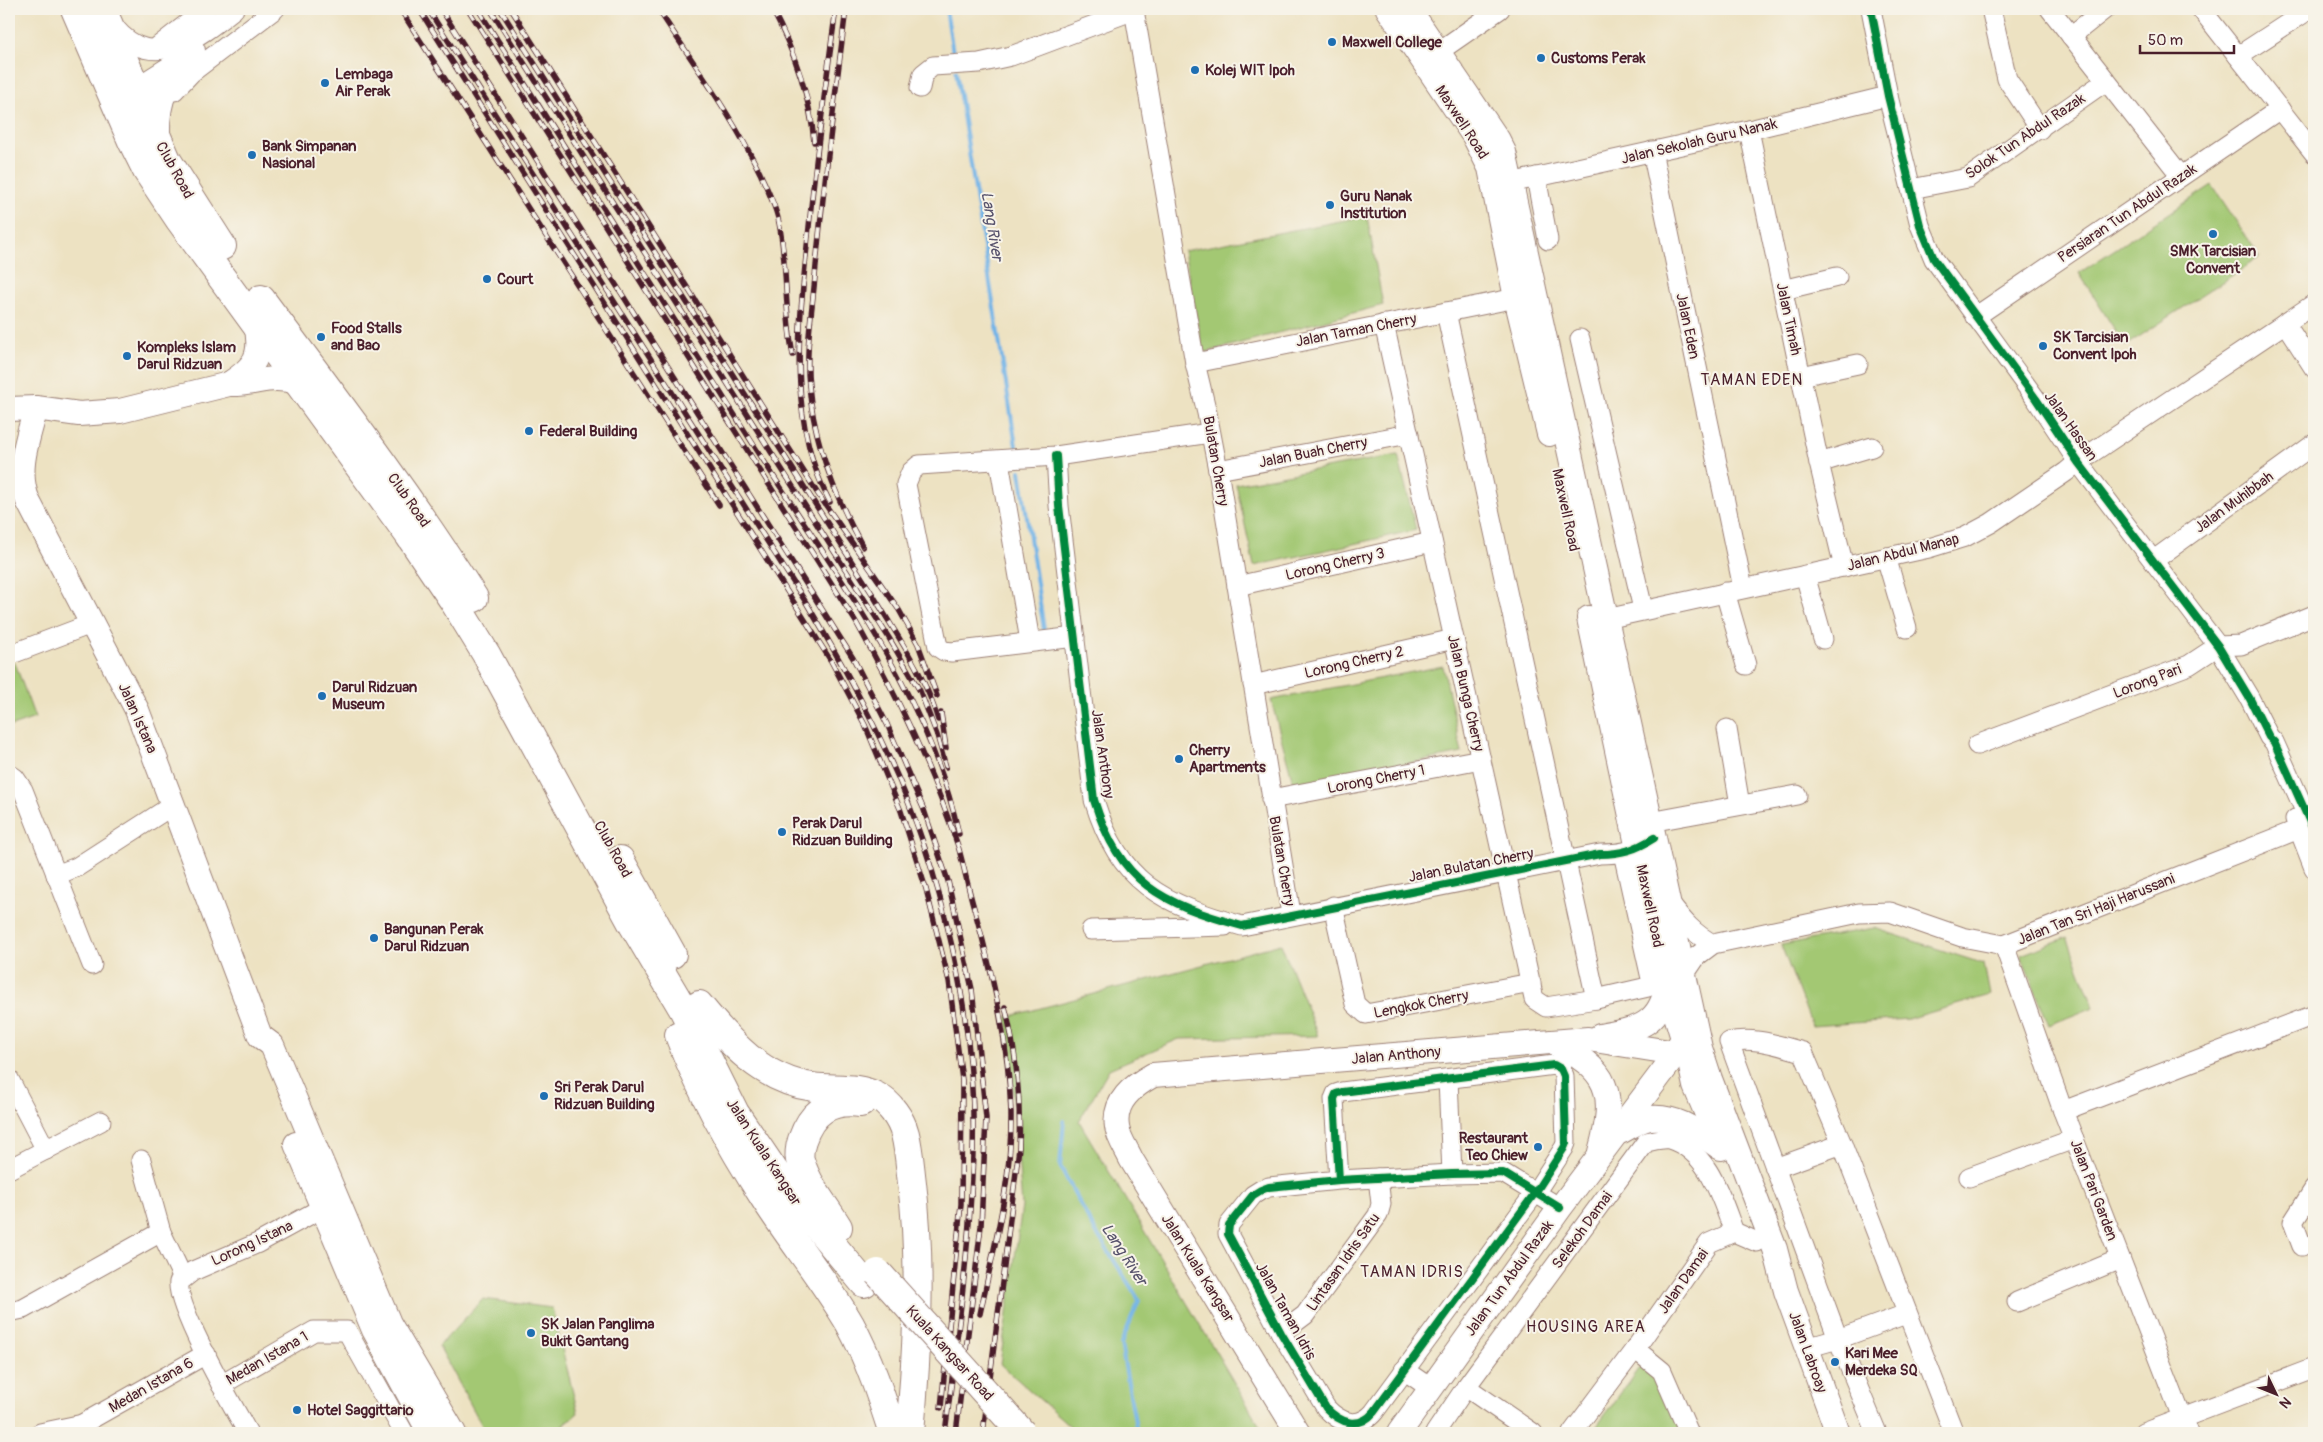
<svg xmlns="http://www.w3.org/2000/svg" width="2323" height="1442" font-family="Pangolin,sans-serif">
	<rect width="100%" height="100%" fill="#f7f3e8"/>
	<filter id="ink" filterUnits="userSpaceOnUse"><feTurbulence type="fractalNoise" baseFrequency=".02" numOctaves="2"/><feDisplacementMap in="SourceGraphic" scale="10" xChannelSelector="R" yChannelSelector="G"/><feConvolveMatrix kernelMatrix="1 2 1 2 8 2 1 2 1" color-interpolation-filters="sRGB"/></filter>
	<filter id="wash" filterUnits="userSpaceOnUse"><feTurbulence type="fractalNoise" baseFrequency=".0096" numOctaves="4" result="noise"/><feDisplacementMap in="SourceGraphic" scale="20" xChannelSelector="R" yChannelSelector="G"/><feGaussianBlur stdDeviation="1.12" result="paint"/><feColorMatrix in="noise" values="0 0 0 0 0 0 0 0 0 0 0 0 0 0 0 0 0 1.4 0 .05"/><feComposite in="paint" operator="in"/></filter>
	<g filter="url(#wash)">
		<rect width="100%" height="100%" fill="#ede2c2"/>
		<g fill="#a3c873" stroke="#76744f">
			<path d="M 2212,185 L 2260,257 L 2125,346 L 2079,273 Z"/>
			<path d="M 1367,216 L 1383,305 L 1203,353 L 1184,251 Z"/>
			<path d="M 1398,455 L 1416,530 L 1254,566 L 1236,484 Z"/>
			<path d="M 15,663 L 35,718 L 12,726 L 9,718 L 9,665 Z"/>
			<path d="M 1443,666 L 1462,753 L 1294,786 L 1271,700 Z"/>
			<path d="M 1874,928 L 1984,964 L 1990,995 L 1908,1019 L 1812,1026 L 1781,945 Z"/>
			<path d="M 2067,937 L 2094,1007 L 2049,1025 L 2021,955 Z"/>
			<path d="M 1281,944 L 1318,1036 L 1179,1039 L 1109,1069 L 1079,1121 L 1264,1433 L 1078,1433 L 1000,1364 L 1022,1206 L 1007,1017 Z"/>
			<path d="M 483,1299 L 552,1308 L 578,1413 L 553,1433 L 486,1433 L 439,1346 Z"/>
			<path d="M 1651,1351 L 1681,1433 L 1592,1433 Z"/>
		</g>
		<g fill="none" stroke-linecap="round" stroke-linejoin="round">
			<g stroke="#72b4e7" stroke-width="4">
				<path d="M 946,9 L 954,59"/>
				<path d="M 956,71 L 1016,446"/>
				<path d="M 1020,471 L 1044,630"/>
				<path d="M 1064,1121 L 1060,1166 L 1091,1224 L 1139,1300 L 1121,1344 L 1137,1433"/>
			</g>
		</g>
	</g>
	<g filter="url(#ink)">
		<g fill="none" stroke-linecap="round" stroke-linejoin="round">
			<g stroke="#9c8076" stroke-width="21">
				<g id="minor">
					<path d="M 1871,9 L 1888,96 L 1920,225 L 1934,259 L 2036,399 L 2078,462 L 2218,646 L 2250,699 L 2269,737 L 2274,742 L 2314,831"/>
					<path d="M 1991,9 L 2007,79 L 2040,129"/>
					<path d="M 2050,9 L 2181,176"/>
					<path d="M 2201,9 L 2314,153"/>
					<path d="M 1134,10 L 1195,363 L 1207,413 L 1218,470 L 1291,914"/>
					<path d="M 115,28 C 154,74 199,37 234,9"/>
					<path d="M 2071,36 L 2105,9"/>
					<path d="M 156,48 L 206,9"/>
					<path d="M 1438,52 L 1500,9"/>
					<path d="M 2238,56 L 2310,9"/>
					<path d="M 135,88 L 176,62"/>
					<path d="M 920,88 L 923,74 L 933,66 L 979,63 L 1011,56 L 1137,9"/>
					<path d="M 174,91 L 191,73 L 275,9"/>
					<path d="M 1749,130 L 1819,463 L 1844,567"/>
					<path d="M 1652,151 L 1743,588"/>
					<path d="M 1536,177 L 1548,240"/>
					<path d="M 1510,183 L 1749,130 L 1888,96"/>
					<path d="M 1911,189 L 1968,178 L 2106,81"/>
					<path d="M 1783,290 L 1837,277"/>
					<path d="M 1446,312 L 1596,999"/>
					<path d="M 1975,317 L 2280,109"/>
					<path d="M 2285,323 L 2314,368"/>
					<path d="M 1384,324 L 1534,999 L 1546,1007 L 1596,999 L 1648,987 L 1652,983 L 1623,853"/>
					<path d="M 1580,339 L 1643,609"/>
					<path d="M 1195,363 L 1516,298"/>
					<path d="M 1801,376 L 1858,364"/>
					<path d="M 1056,456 L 1059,506 L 1094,800 C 1120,884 1161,903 1242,926 L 1600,854 C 1619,854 1632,852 1648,842"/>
					<path d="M 999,461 L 1030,641"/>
					<path d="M 1819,463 L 1872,447"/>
					<path d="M 1218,470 L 1409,434"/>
					<path d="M 1886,557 L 1907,628"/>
					<path d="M 2154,560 L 2314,444"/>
					<path d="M 1805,575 L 1823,639"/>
					<path d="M 1237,586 L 1432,542"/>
					<path d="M 1725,592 L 1746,665"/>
					<path d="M 1606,619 L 1929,548 L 1965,537 L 1991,523 L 2066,472 L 2078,462 L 2314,304"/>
					<path d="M 1075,637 L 952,652 L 944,651 L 938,647 L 906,484 L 911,472 L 919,465 L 1056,456 L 1210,433"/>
					<path d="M 9,655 L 91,624"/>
					<path d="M 1253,685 L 1454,639"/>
					<path d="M 1727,729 L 1740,805"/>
					<path d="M 1977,745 L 2189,665 L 2218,646 L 2241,645 L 2314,615"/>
					<path d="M 9,774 L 15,778 L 23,790 L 92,965"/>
					<path d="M 1271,799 L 1481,759"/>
					<path d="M 2295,819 L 2314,868"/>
					<path d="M 1650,822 L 1797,795"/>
					<path d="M 56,875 L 77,867 L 173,805"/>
					<path d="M 1670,904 C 1683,921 1694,934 1713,944"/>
					<path d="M 1333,906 L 1355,1004 L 1366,1014 L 1531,983"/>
					<path d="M 1091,930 L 1225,926"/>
					<path d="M 2004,945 L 2063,1111 L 2188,1433"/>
					<path d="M 1684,975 L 1697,956 L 1713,944 L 1859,913 L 1890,912 L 1962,937 L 2004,945 L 2299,829 L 2311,823"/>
					<path d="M 9,1079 L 46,1150"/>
					<path d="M 1448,1079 L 1452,1174"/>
					<path d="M 2063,1111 L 2314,1015"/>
					<path d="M 141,1160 L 161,1232 L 183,1278"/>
					<path d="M 1775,1168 L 1842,1144"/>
					<path d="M 9,1169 L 101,1121"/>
					<path d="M 1969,1177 L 2074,1139"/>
					<path d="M 1339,1180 L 1334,1099 L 1336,1094 L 1342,1092 L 1554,1065 L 1561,1069 L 1564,1076 L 1566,1143 L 1564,1148 L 1535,1193 L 1374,1412 C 1359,1430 1340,1423 1326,1408 L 1281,1333 L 1228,1234 L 1229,1225 L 1253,1195 L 1261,1190 L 1269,1187 L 1339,1180 L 1452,1174 L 1503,1173 L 1560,1208"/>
					<path d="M 2302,1246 L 2293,1222 L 2314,1189"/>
					<path d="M 2017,1302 L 2120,1259"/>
					<path d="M 9,1312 L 23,1309 L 32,1304 L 161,1232"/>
					<path d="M 1281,1333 L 1305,1315 L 1378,1215 L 1381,1204 L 1378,1178"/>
					<path d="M 1806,1348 L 1838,1339 L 1906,1314"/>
					<path d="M 1635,1349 L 1662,1371 L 1689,1433"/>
					<path d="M 1404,1370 L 1430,1388"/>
					<path d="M 221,1385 L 314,1331 L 347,1331 L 404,1433"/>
					<path d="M 1466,1387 L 1533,1433"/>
					<path d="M 40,1433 L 83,1424"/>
					<path d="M 71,1433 L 84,1423 L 206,1354"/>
					<path d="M 248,1433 C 234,1408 175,1306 179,1282 L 193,1271 L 258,1243 L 335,1201"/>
					<path d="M 1435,1433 L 1466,1387 L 1646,1142 C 1652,1141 1663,1138 1669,1139 C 1709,1151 1721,1198 1734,1232"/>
					<path d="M 1572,1433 L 1635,1349 L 1709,1243 L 1734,1232 L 1757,1242"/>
					<path d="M 1877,1433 L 1838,1339 L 1729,1042 C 1753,1036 1780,1046 1803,1052 L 1842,1144 L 1954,1433"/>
					<path d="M 2143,1433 L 2314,1368"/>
				</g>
			</g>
			<g stroke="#9c8076" stroke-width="26">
				<g id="major">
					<path d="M 1388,9 L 1474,136 L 1490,168 L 1516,298 L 1549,434"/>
					<path d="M 1409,9 L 1498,140 L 1504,152 L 1700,1048 L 1710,1079 L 1775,1249 L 1786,1291 L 1838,1433"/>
					<path d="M 229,384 C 255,367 263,356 256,324"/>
					<path d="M 36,408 C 28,439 15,470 28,501 L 137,710 L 260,1036 L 272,1045 L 389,1323 L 454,1433"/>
					<path d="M 9,409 L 36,408 L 79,414 L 120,411 L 229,384 C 256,385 271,373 299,383"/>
					<path d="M 1589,618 L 1667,986 L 1689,1058 L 1695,1086 L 1714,1131"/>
					<path d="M 1600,1036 C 1636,1029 1659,1027 1667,986"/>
					<path d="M 1552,1042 C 1609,1070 1617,1091 1600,1152"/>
					<path d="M 1622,1131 C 1630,1127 1641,1119 1650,1118 C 1678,1115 1700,1134 1721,1148"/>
					<path d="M 296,1144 L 374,1330 L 430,1433"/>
					<path d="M 1298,1433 L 1131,1159 C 1127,1150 1118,1137 1117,1127 C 1113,1101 1133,1086 1153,1075 L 1588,1039 L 1676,1053 L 1689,1058 L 1698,1067"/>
					<path d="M 1399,1433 L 1560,1208 L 1670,1062 L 1682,1040"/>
				</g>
			</g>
			<g stroke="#9c8076" stroke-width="30">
				<g id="highway">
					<path d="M 75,9 L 132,141 L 147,171 L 179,219 L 409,535 L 453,600 L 486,654 L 632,923 L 683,1009 L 735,1113 L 790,1194 L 864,1283"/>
					<path d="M 102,9 L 167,160 L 222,246"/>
					<path d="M 156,133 C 155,94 167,80 191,51"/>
					<path d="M 261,299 C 334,397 408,494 474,598"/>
					<path d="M 620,860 L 672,954"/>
					<path d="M 699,1005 C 729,1042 762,1080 813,1087 C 834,1090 857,1086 876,1096 C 890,1103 901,1119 905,1134 C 909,1150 910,1167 912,1183 C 922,1266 917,1351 910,1433"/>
					<path d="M 679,1035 C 701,1093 732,1148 765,1199 C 792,1241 825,1281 850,1324 C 869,1359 881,1396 893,1433"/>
					<path d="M 838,1227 C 826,1207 808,1186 801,1163 C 798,1157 800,1146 802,1140 C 812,1111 830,1099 861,1103"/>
				</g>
			</g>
			<use href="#minor" stroke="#fff" stroke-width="19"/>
			<use href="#major" stroke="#fff" stroke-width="24"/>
			<use href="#highway" stroke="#fff" stroke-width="28"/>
			<g stroke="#4a1f2b" stroke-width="5.5">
				<g id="rail">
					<path d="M 400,9 L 719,505"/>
					<path d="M 419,9 L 831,661 L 865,725 L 901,811 L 926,889 L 949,981 L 962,1080 L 961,1204 L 941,1408"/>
					<path d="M 428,9 L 807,604 C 835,651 862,699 885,749 C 942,868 977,1020 973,1153 C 970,1246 957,1340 945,1433"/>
					<path d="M 441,9 L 853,658 L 887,724 L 924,810 L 948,881 L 972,989 L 986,1118 L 981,1226 L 956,1433"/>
					<path d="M 468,9 L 856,622 C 897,696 931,766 958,846 C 964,866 968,888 974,908 C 993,974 1009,1044 1011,1113 C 1012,1182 994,1247 980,1314"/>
					<path d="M 478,9 C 574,163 672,315 769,469 C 844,587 928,695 959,834"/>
					<path d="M 490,9 L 889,638 L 920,691 L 937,735 L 946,767"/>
					<path d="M 500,9 L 873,595 C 897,636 925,674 938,720"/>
					<path d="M 511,9 L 818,494 L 899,610 L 918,644 L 937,696"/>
					<path d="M 658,9 C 693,63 732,115 760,173 C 767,189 776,206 779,223 C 788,267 784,311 793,355"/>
					<path d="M 772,9 C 794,51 810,94 814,142"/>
					<path d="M 846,9 C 835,98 823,187 815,277 C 812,312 805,351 809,386 C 814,442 836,499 863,547"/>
					<path d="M 830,502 C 785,418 800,317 809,227 C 816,154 826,81 836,9"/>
					<path d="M 941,713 L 946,748"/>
					<path d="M 983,1433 L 1019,1148 C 1021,1100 1017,1054 1005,1007"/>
				</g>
			</g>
			<use href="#rail" stroke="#f7f3e8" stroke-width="4" stroke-dasharray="11" stroke-linecap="butt"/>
			<g stroke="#9c8076" stroke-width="30" stroke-linecap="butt">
				<path id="highway-bridge" d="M 878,1273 L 1022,1433"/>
			</g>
			<use href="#highway-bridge" stroke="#fff" stroke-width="28"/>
			<g stroke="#f7f3e8" stroke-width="11">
				<g id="cycleway">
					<path d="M 1871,9 L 1888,96 L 1920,225 L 1934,259 L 2036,399 L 2078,462 L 2218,646 L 2250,699 L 2269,737 L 2274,742 L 2314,831"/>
					<path d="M 1056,456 L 1059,506 L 1094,800 C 1120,884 1161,903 1242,926 L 1600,854 C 1621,854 1635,850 1654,838"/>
					<path d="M 1339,1180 L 1334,1099 L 1336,1094 L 1342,1092 L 1554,1065 L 1561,1069 L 1564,1076 L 1566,1143 L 1564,1148 L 1535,1193 L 1374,1412 C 1359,1430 1340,1423 1326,1408 L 1281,1333 L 1228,1234 L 1229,1225 L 1253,1195 L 1261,1190 L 1269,1187 L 1339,1180 L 1452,1174 L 1503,1173 L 1560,1208"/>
				</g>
			</g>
			<use href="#cycleway" stroke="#00873e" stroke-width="8"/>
		</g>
	</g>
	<g fill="#1f6fb2" stroke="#f7f3e8" stroke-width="2">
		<circle cx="1332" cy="42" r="5"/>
		<circle cx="1541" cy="58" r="5"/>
		<circle cx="1195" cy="70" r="5"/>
		<circle cx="325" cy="83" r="5"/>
		<circle cx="252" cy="155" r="5"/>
		<circle cx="1330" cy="205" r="5"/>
		<circle cx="2213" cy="234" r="5"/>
		<circle cx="487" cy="279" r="5"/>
		<circle cx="321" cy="337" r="5"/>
		<circle cx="2043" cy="346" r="5"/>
		<circle cx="127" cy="356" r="5"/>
		<circle cx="529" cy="431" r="5"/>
		<circle cx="322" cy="696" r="5"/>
		<circle cx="1179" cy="759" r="5"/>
		<circle cx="782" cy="832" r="5"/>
		<circle cx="374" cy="938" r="5"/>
		<circle cx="544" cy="1096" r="5"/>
		<circle cx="1538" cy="1147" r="5"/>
		<circle cx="531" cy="1333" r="5"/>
		<circle cx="1835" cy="1362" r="5"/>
		<circle cx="297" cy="1410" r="5"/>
	</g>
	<g text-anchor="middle" stroke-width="4" stroke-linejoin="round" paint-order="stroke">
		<g font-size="15" font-weight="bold" fill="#4a1f2b" stroke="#f7f3e8" text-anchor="start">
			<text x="1342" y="47">Maxwell College</text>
			<text x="1551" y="63">Customs Perak</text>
			<text x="1205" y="75">Kolej WIT Ipoh</text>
			<text x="335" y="79">Lembaga<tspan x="335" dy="17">Air Perak</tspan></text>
			<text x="262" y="151">Bank Simpanan<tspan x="262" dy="17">Nasional</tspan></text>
			<text x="1340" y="201">Guru Nanak<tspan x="1340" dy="17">Institution</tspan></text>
			<text x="2213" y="256" text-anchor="middle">SMK Tarcisian<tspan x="2213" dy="17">Convent</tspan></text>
			<text x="497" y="284">Court</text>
			<text x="331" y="333">Food Stalls<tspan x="331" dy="17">and Bao</tspan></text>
			<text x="2053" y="342">SK Tarcisian<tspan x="2053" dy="17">Convent Ipoh</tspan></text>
			<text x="137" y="352">Kompleks Islam<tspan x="137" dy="17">Darul Ridzuan</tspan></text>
			<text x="539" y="436">Federal Building</text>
			<text x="332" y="692">Darul Ridzuan<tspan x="332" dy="17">Museum</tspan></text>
			<text x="1189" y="755">Cherry<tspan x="1189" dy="17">Apartments</tspan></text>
			<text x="792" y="828">Perak Darul<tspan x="792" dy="17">Ridzuan Building</tspan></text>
			<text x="384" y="934">Bangunan Perak<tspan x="384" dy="17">Darul Ridzuan</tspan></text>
			<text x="554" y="1092">Sri Perak Darul<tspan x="554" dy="17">Ridzuan Building</tspan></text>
			<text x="1528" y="1143" text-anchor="end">Restaurant<tspan x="1528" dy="17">Teo Chiew</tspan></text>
			<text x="541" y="1329">SK Jalan Panglima<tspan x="541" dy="17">Bukit Gantang</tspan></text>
			<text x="1845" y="1358">Kari Mee<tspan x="1845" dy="17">Merdeka SQ</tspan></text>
			<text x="307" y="1415">Hotel Saggittario</text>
		</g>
		<g font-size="15" fill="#4a1f2b" stroke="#f7f3e8">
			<text transform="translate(1462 122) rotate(57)" y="5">Maxwell Road</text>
			<text transform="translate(2025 136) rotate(-34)" y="5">Solok Tun Abdul Razak</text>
			<text transform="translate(1699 141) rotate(-13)" y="5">Jalan Sekolah Guru Nanak</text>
			<text transform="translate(175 170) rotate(61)" y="5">Club Road</text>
			<text transform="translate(2127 213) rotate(-34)" y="5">Persiaran Tun Abdul Razak</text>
			<text transform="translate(1789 319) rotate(78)" y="5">Jalan Timah</text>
			<text transform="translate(1688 326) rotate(78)" y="5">Jalan Eden</text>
			<text transform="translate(1356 330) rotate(-11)" y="5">Jalan Taman Cherry</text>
			<text transform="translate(2071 426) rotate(55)" y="5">Jalan Hassan</text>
			<text transform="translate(1313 452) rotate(-11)" y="5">Jalan Buah Cherry</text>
			<text transform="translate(1216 461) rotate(80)" y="5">Bulatan Cherry</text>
			<text transform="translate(409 500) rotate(55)" y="5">Club Road</text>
			<text transform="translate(2234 502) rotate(-36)" y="5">Jalan Muhibbah</text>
			<text transform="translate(1566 510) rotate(78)" y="5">Maxwell Road</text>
			<text transform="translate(1903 552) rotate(-14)" y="5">Jalan Abdul Manap</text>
			<text transform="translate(1335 564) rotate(-13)" y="5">Lorong Cherry 3</text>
			<text transform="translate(1354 662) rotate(-13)" y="5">Lorong Cherry 2</text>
			<text transform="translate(2147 681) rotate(-21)" y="5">Lorong Pari</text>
			<text transform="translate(1466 693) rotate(77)" y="5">Jalan Bunga Cherry</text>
			<text transform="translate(138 718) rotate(66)" y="5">Jalan Istana</text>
			<text transform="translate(1103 754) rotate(82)" y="5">Jalan Anthony</text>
			<text transform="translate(1376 779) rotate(-11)" y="5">Lorong Cherry 1</text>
			<text transform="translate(613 849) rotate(61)" y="5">Club Road</text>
			<text transform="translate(1282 861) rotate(80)" y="5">Bulatan Cherry</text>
			<text transform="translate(1471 865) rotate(-11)" y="5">Jalan Bulatan Cherry</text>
			<text transform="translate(1650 906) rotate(78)" y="5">Maxwell Road</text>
			<text transform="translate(2096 909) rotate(-22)" y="5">Jalan Tan Sri Haji Harussani</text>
			<text transform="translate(1421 1004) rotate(-11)" y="5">Lengkok Cherry</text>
			<text transform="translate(1396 1055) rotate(-5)" y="5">Jalan Anthony</text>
			<text transform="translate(764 1152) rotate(57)" y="5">Jalan Kuala Kangsar</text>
			<text transform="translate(2094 1190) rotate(69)" y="5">Jalan Pari Garden</text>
			<text transform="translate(1582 1230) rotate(-54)" y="5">Selekoh Damai</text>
			<text transform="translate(252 1243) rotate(-25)" y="5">Lorong Istana</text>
			<text transform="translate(1343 1262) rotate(-55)" y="5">Lintasan Idris Satu</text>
			<text transform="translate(1198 1268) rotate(58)" y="5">Jalan Kuala Kangsar</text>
			<text transform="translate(1509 1278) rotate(-54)" y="5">Jalan Tun Abdul Razak</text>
			<text transform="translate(1683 1281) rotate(-55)" y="5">Jalan Damai</text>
			<text transform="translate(1286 1311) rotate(61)" y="5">Jalan Taman Idris</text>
			<text transform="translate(1808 1352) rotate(70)" y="5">Jalan Labroay</text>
			<text transform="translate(950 1353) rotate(48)" y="5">Kuala Kangsar Road</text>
			<text transform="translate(267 1358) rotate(-30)" y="5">Medan Istana 1</text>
			<text transform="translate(151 1385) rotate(-30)" y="5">Medan Istana 6</text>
		</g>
		<g font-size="16" font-style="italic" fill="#58536d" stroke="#f7f3e8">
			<text transform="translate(993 226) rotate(81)" y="6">Lang River</text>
			<text transform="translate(1125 1254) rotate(57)" y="6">Lang River</text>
		</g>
		<g font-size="16" letter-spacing="1" fill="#4a1f2b" stroke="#f7f3e8">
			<text x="1752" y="385">TAMAN EDEN</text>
			<text x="1412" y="1277">TAMAN IDRIS</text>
			<text x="1586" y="1332">HOUSING AREA</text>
		</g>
	</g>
	<rect width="2323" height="1442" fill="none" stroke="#f7f3e8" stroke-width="30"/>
	<g transform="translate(2276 1394) rotate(133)" stroke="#f7f3e8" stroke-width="4" paint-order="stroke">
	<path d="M0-4L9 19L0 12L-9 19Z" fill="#4a1f2b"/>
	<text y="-8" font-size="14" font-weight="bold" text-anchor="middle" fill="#4a1f2b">N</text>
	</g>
	<path d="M2140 45v8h94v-8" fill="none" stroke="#4a1f2b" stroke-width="2.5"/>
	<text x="2148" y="45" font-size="15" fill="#4a1f2b" stroke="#f7f3e8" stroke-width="4" paint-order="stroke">50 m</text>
</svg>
